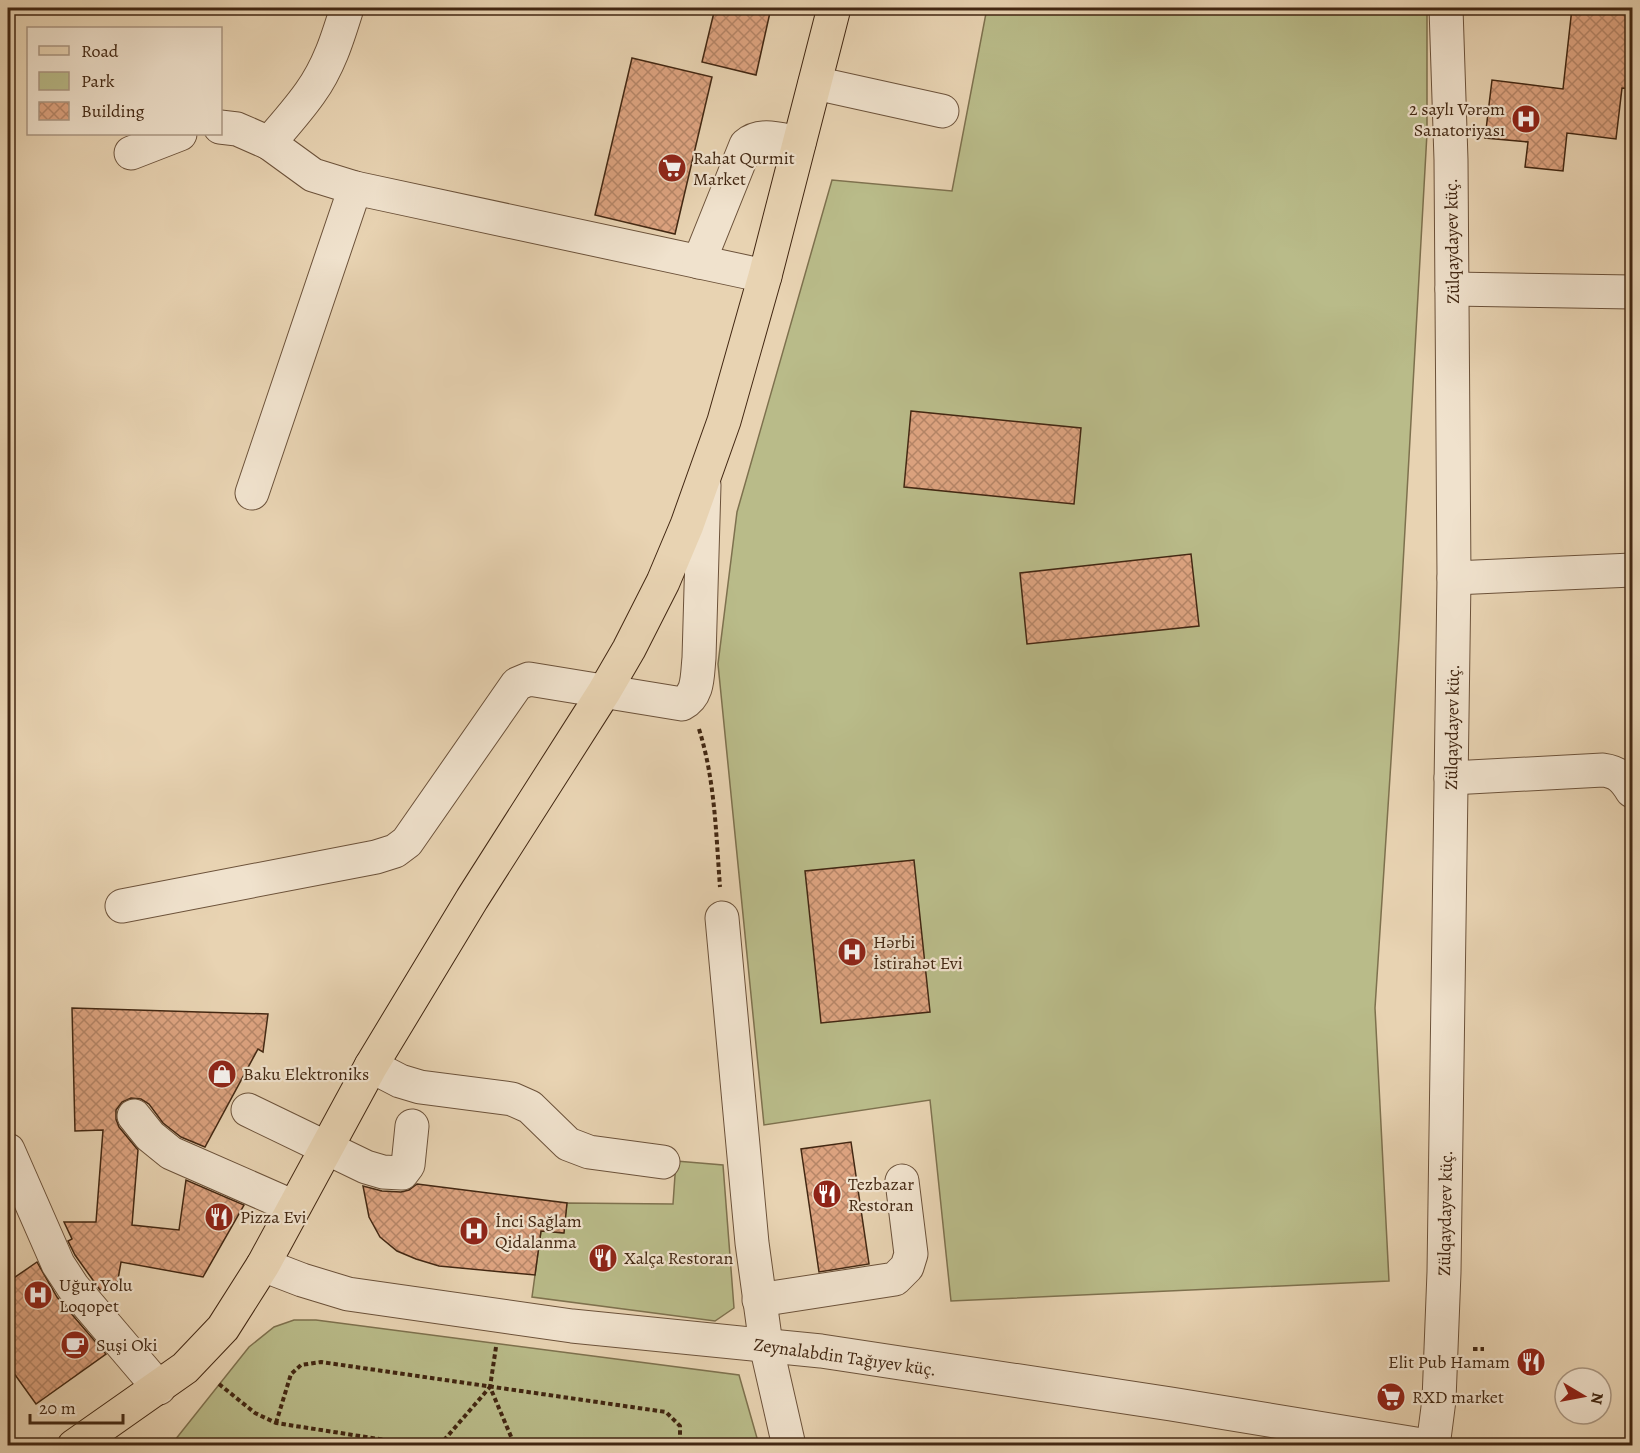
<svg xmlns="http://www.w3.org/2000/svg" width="1640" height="1453" font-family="Alegreya,serif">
	<defs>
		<pattern id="building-cross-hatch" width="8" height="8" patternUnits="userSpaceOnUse" patternTransform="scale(1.5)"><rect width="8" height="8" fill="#dea481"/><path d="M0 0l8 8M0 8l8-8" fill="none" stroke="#b68668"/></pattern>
	</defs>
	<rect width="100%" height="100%" fill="#e8d3b2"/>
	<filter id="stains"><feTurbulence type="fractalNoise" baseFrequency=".00333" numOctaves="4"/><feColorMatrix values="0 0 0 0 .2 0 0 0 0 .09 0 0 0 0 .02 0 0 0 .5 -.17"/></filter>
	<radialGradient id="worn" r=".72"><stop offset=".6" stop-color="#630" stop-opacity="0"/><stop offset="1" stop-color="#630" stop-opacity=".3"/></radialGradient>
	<g fill="#b9bb89" stroke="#7e714e" stroke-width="1.5">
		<path d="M 987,8 L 1427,8 L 1427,133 L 1399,637 L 1375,1008 L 1389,1281 L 951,1301 L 930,1100 L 764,1125 L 718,664 L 737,512 L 832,180 L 952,191 Z"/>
		<path d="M 676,1161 L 723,1165 L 734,1308 L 715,1321 L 532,1297 L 541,1231 L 563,1233 L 567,1203 L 673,1204 Z"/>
		<path d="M 294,1320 L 316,1320 L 739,1375 L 759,1445 L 171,1445 L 249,1347 L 274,1327 Z"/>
	</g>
	<g fill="url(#building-cross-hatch)" stroke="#422712" stroke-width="1.5">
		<path d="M 715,8 L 771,8 L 756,75 L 702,62 Z"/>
		<path d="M 1572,8 L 1632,8 L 1629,49 L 1632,50 L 1632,89 L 1622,88 L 1616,139 L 1567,133 L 1563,171 L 1525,167 L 1528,142 L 1485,138 L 1492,80 L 1563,89 Z"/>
		<path d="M 632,58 L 712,77 L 675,234 L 595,215 Z"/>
		<path d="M 911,411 L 1081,428 L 1074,504 L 904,487 Z"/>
		<path d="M 1191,554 L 1199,626 L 1027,644 L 1020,573 Z"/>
		<path d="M 914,860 L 930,1012 L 821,1023 L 805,871 Z"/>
		<path d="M 72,1008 L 268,1014 L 263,1052 L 258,1049 L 205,1147 L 181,1137 L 163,1123 L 149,1104 L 141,1099 L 131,1098 L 122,1102 L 116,1110 L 116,1119 L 119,1127 L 138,1150 L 132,1225 L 179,1230 L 186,1180 L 244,1205 L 203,1277 L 121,1262 L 116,1291 L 100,1290 L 75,1255 L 68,1241 L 72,1239 L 64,1222 L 96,1222 L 103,1130 L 75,1131 Z"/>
		<path d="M 851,1142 L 869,1264 L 819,1272 L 801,1149 Z"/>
		<path d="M 417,1184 L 567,1203 L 564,1233 L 541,1231 L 535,1275 L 439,1266 L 416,1259 L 397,1251 L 380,1237 L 369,1217 L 363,1186 L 382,1191 L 401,1192 L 409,1190 Z"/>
		<path d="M 37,1262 L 57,1297 L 106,1354 L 36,1404 L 8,1365 L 8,1282 Z"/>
	</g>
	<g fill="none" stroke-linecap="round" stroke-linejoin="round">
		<g stroke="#6c523a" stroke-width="35">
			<g id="minor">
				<path d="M 815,83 L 942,111"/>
				<path d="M 220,127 L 237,129 L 269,143 L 313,175 L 355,188 L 765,276"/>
				<path d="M 269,143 C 283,127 298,110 310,93 C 329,67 338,37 347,8"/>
				<path d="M 131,153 L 180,134"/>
				<path d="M 699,262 L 746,145 C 761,132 781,140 799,143"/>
				<path d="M 1452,289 L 1632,292"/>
				<path d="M 252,493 L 355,188"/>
				<path d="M 1454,578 L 1632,570"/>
				<path d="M 1451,778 L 1603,770 C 1618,772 1624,778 1632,791"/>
				<path d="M 122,906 L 376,857 L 395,851 L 407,842 L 517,684 L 529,679 L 682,704 C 699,695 697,676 699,658 L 704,485"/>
				<path d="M 722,918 L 752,1243 L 766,1345 L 789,1446"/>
				<path d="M 371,1066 L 400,1081 L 420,1087 L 512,1099 L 530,1107 L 568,1144 L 589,1152 L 663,1162"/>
				<path d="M 248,1110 L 366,1167 L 383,1172 L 402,1173 L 408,1165 L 412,1126"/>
				<path d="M 134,1116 L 150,1136 L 171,1153 L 294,1207"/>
				<path d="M 8,1150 L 58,1264 L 73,1287 L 159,1388"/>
				<path d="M 263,1265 L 302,1280 L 348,1294 L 572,1326 L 821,1351 L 1171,1404 L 1428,1446"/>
				<path d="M 759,1300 L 895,1279 L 907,1267 L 911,1254 L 902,1181"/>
				<path d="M 1433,1446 L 1439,1400 L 1444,1272 L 1454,578 L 1451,160 L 1446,8"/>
			</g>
		</g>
		<g stroke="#422712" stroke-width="35">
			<path id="major" d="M 74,1446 L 185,1368 L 223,1328 L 263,1265 L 371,1066 L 472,899 L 604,692 L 629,649 L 663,582 L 687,525 L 724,421 L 765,276 L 834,8"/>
		</g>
		<g stroke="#422712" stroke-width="4" stroke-dasharray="4.5 3" stroke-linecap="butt">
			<path d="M 699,729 C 715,780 716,834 720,887"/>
			<path d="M 496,1347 L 490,1387 L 515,1446"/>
			<path d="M 1473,1349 L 1484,1349"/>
			<path d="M 219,1384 L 255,1413 L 276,1423 L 424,1446"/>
			<path d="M 276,1423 L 291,1374 L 301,1365 L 321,1362 L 666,1412 L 680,1426 L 680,1446"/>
			<path d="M 439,1446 L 490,1387"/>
		</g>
		<use href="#minor" stroke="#f0e2cd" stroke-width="33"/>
		<use href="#major" stroke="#e8d3b2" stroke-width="33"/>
	</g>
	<defs>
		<g id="hospital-disc" transform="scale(1.5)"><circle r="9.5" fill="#8f2418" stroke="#f0e2cd"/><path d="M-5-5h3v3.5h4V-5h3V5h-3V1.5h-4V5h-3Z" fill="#fff"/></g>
		<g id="supermarket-disc" transform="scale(1.5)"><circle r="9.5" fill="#8f2418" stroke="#f0e2cd"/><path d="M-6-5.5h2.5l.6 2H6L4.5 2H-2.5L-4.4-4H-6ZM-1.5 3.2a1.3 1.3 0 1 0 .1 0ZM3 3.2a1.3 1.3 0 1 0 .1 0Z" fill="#fff"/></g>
		<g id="shop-disc" transform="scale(1.5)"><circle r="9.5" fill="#8f2418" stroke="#f0e2cd"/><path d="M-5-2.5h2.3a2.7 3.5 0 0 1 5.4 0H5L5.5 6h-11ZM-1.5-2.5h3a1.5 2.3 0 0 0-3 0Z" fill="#fff"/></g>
		<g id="restaurant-disc" transform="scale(1.5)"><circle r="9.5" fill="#8f2418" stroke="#f0e2cd"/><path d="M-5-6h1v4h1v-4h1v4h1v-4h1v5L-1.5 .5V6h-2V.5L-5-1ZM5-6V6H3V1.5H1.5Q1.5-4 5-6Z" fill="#fff"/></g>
		<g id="cafe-disc" transform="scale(1.5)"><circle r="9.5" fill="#8f2418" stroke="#f0e2cd"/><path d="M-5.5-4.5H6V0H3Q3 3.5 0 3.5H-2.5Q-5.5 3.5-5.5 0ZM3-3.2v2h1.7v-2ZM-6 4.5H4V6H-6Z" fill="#fff"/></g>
	</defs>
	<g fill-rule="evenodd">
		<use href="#hospital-disc" x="1526" y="119"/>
		<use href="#supermarket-disc" x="672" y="168"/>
		<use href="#hospital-disc" x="852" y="952"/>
		<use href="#shop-disc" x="222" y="1074"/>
		<use href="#restaurant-disc" x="827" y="1194"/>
		<use href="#restaurant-disc" x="219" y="1217"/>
		<use href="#hospital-disc" x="474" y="1231"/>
		<use href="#restaurant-disc" x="603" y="1258"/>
		<use href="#hospital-disc" x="38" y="1295"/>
		<use href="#cafe-disc" x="75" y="1345"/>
		<use href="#restaurant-disc" x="1531" y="1362"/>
		<use href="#supermarket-disc" x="1391" y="1397"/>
	</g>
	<g text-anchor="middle" stroke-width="4.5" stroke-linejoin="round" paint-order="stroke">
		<g font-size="18" fill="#422712" stroke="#f0e2cd" text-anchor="start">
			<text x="1505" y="115" text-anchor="end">2 saylı Vərəm<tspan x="1505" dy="21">Sanatoriyası</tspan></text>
			<text x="693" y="164">Rahat Qurmit<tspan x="693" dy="21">Market</tspan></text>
			<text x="873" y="948">Hərbi<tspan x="873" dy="21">İstirahət Evi</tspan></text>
			<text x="243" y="1080">Baku Elektroniks</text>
			<text x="848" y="1190">Tezbazar<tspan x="848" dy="21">Restoran</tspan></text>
			<text x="240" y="1223">Pizza Evi</text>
			<text x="495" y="1227">İnci Sağlam<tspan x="495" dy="21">Qidalanma</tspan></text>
			<text x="624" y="1264">Xalça Restoran</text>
			<text x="59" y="1291">Uğur Yolu<tspan x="59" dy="21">Loqopet</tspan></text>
			<text x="96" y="1351">Suşi Oki</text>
			<text x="1510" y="1368" text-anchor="end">Elit Pub Hamam</text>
			<text x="1412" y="1403">RXD market</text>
		</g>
		<g font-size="18" fill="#422712" stroke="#f0e2cd">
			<text transform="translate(1452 241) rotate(-91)" y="6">Zülqaydayev küç.</text>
			<text transform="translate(1452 727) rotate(-89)" y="6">Zülqaydayev küç.</text>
			<text transform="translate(1445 1213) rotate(-89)" y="6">Zülqaydayev küç.</text>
			<text transform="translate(845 1357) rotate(8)" y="6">Zeynalabdin Tağıyev küç.</text>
		</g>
	</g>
	<rect width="1640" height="1453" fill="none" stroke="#e8d3b2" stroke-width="30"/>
	<rect x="9" y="9" width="1622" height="1435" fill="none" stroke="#422712" stroke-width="3"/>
	<rect x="15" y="15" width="1610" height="1423" fill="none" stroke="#422712" stroke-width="1.5"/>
	<rect x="27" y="27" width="195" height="108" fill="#f0e2cd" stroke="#aa9782" stroke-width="1.5"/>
	<rect x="39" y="46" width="30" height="9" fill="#e8d3b2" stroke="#aa9782" stroke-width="1.5"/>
	<text x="81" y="57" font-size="18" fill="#422712">Road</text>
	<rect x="39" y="72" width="30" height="18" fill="#b9bb89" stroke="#aa9782" stroke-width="1.5"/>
	<text x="81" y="87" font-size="18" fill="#422712">Park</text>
	<rect x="39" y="102" width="30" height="18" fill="url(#building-cross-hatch)" stroke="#aa9782" stroke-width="1.5"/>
	<text x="81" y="117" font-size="18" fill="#422712">Building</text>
	<g transform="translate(1583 1396) rotate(100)"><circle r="28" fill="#f0e2cd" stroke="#aa9782" stroke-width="1.5"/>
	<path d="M0-4.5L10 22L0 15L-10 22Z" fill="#8f2418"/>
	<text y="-9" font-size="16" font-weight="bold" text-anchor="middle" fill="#422712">N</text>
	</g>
	<path d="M30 1414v9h93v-9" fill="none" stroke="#422712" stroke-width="3"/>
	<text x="39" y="1414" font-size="18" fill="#422712" stroke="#f0e2cd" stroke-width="4.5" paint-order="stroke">20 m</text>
	<rect width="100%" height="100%" filter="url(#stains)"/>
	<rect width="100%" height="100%" fill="url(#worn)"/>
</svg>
